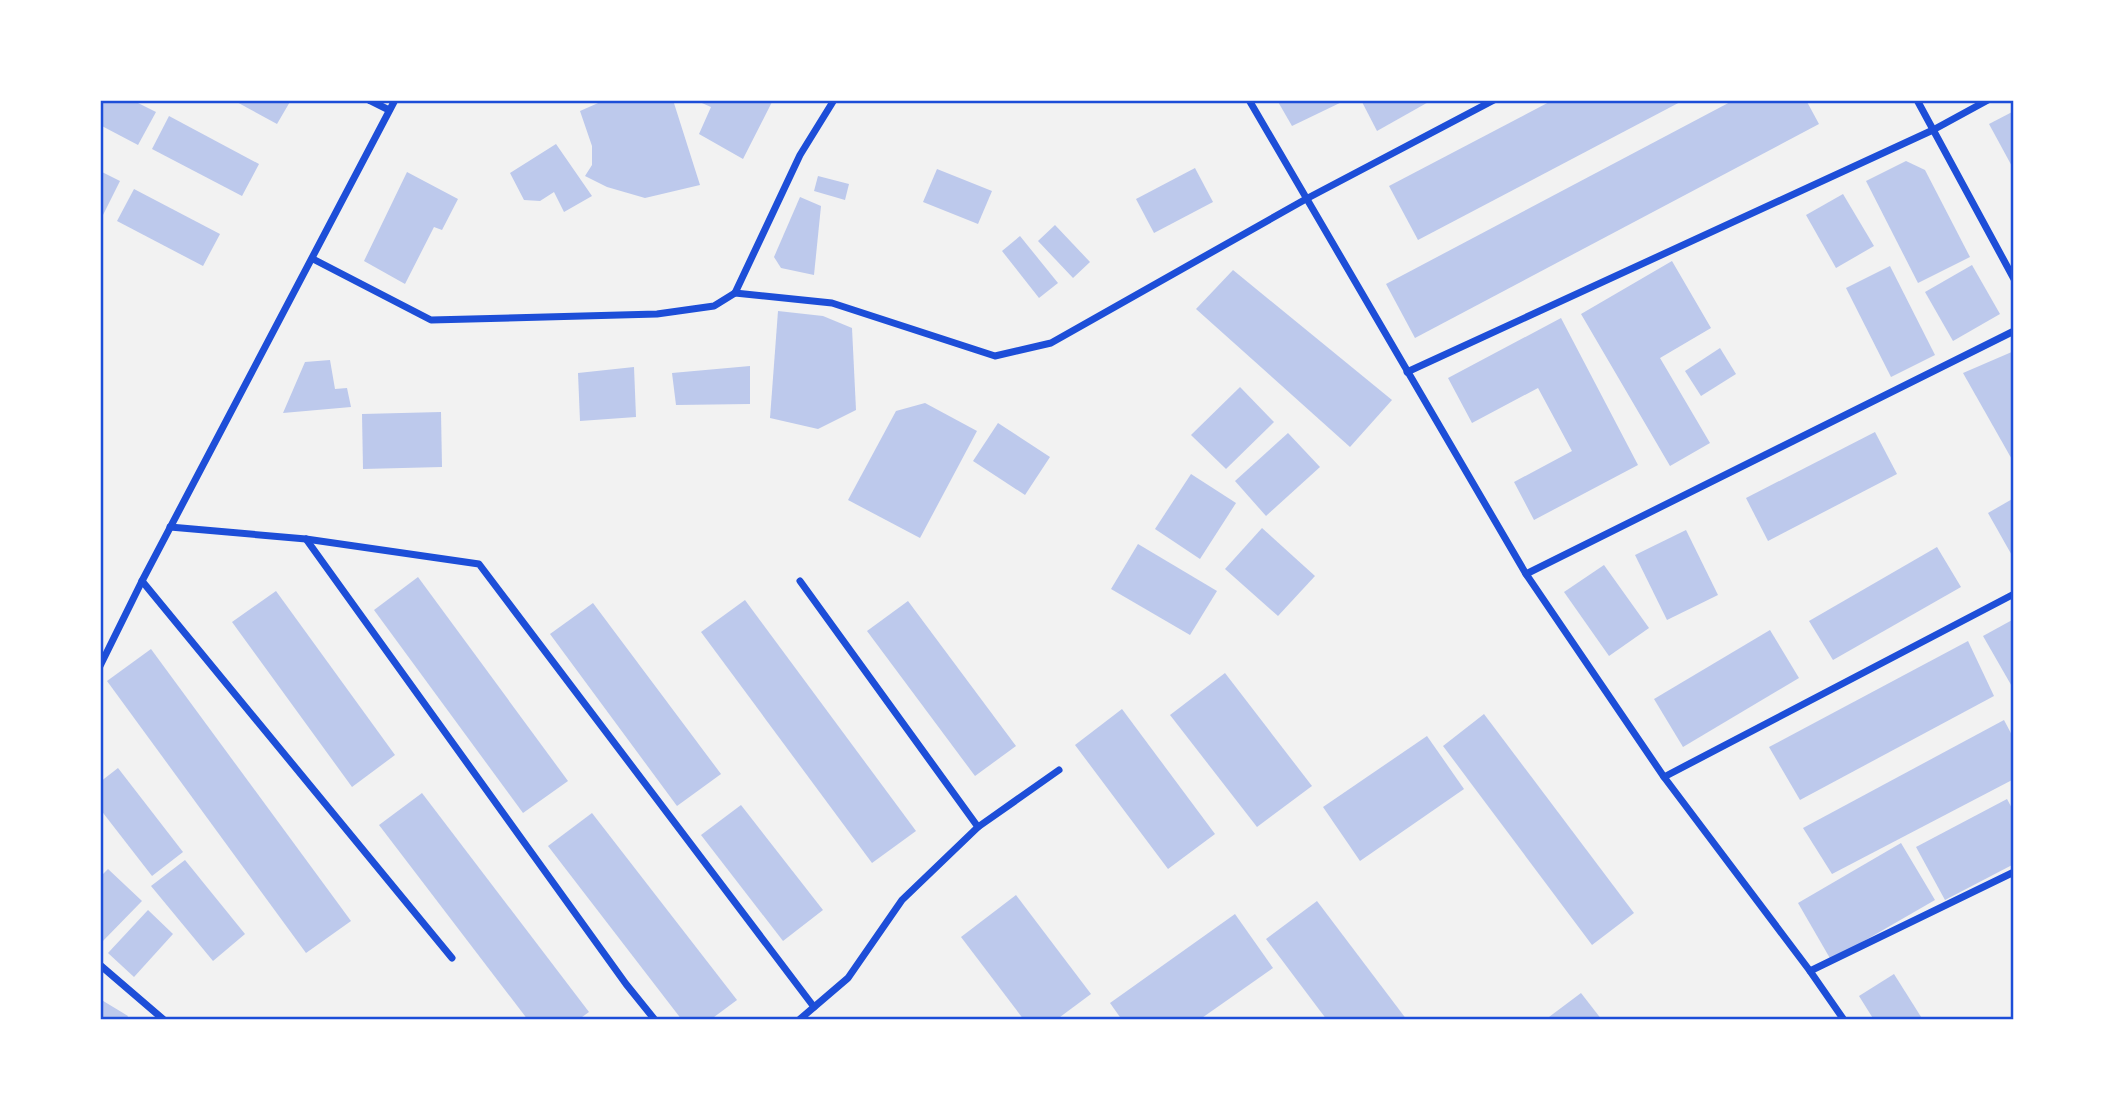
<svg xmlns="http://www.w3.org/2000/svg" width="2114" height="1120" font-family="'Fira Sans Condensed',sans-serif">
	<rect width="100%" height="100%" fill="#f2f2f2"/>
	<g fill="#bdc9ec">
		<path d="M 100,100 L 132,100 L 156,112 L 138,145 L 100,125 Z"/>
		<path d="M 233,100 L 291,100 L 277,124 Z"/>
		<path d="M 605,100 L 673,100 L 700,185 L 645,198 L 607,187 L 585,176 L 592,165 L 592,146 L 580,111 Z"/>
		<path d="M 695,100 L 773,100 L 743,159 L 699,134 L 711,107 Z"/>
		<path d="M 1277,100 L 1346,100 L 1292,126 Z"/>
		<path d="M 1361,100 L 1432,100 L 1377,131 Z"/>
		<path d="M 1553,100 L 1684,100 L 1418,240 L 1389,186 Z"/>
		<path d="M 1734,100 L 1806,100 L 1819,124 L 1415,338 L 1386,284 Z"/>
		<path d="M 2014,111 L 2014,170 L 1989,124 Z"/>
		<path d="M 169,116 L 259,164 L 242,196 L 152,149 Z"/>
		<path d="M 556,144 L 592,196 L 564,212 L 554,192 L 540,201 L 524,200 L 510,173 Z"/>
		<path d="M 1906,161 L 1925,170 L 1970,257 L 1918,283 L 1866,181 Z"/>
		<path d="M 1195,168 L 1213,202 L 1154,233 L 1136,199 Z"/>
		<path d="M 937,169 L 992,191 L 978,224 L 923,202 Z"/>
		<path d="M 100,171 L 120,181 L 103,215 L 100,213 Z"/>
		<path d="M 407,172 L 458,199 L 442,230 L 434,227 L 405,284 L 364,261 Z"/>
		<path d="M 818,176 L 849,184 L 845,200 L 814,191 Z"/>
		<path d="M 134,189 L 220,234 L 203,266 L 117,221 Z"/>
		<path d="M 1843,194 L 1874,246 L 1836,268 L 1806,215 Z"/>
		<path d="M 800,197 L 821,206 L 814,275 L 781,268 L 774,257 Z"/>
		<path d="M 1055,225 L 1090,262 L 1073,278 L 1038,241 Z"/>
		<path d="M 1020,236 L 1058,283 L 1039,298 L 1002,251 Z"/>
		<path d="M 1672,261 L 1711,328 L 1660,358 L 1710,443 L 1670,466 L 1581,314 Z"/>
		<path d="M 1972,265 L 2000,314 L 1953,341 L 1925,292 Z"/>
		<path d="M 1890,266 L 1935,355 L 1891,377 L 1846,288 Z"/>
		<path d="M 1233,270 L 1392,400 L 1350,447 L 1196,309 Z"/>
		<path d="M 778,311 L 823,316 L 852,328 L 856,410 L 818,429 L 770,418 Z"/>
		<path d="M 1561,318 L 1638,465 L 1534,520 L 1514,482 L 1572,451 L 1538,388 L 1472,423 L 1448,378 Z"/>
		<path d="M 1720,348 L 1736,374 L 1701,396 L 1685,371 Z"/>
		<path d="M 2014,351 L 2014,463 L 1963,373 Z"/>
		<path d="M 330,360 L 335,389 L 347,388 L 351,407 L 283,413 L 305,362 Z"/>
		<path d="M 750,366 L 750,404 L 676,405 L 672,373 Z"/>
		<path d="M 634,367 L 636,417 L 580,421 L 578,373 Z"/>
		<path d="M 1240,387 L 1274,422 L 1226,469 L 1191,435 Z"/>
		<path d="M 925,403 L 977,431 L 920,538 L 848,500 L 896,411 Z"/>
		<path d="M 441,412 L 442,467 L 363,469 L 362,414 Z"/>
		<path d="M 998,423 L 1050,457 L 1025,495 L 973,461 Z"/>
		<path d="M 1875,432 L 1897,474 L 1768,541 L 1746,498 Z"/>
		<path d="M 1288,433 L 1320,467 L 1266,516 L 1235,481 Z"/>
		<path d="M 1191,474 L 1236,503 L 1200,559 L 1155,529 Z"/>
		<path d="M 2014,498 L 2014,559 L 1988,513 Z"/>
		<path d="M 1262,528 L 1315,576 L 1278,616 L 1225,569 Z"/>
		<path d="M 1686,530 L 1718,595 L 1667,620 L 1635,555 Z"/>
		<path d="M 1138,544 L 1217,591 L 1190,635 L 1111,589 Z"/>
		<path d="M 1937,547 L 1961,587 L 1833,660 L 1809,621 Z"/>
		<path d="M 1604,565 L 1649,628 L 1609,656 L 1564,592 Z"/>
		<path d="M 418,577 L 568,781 L 523,813 L 374,610 Z"/>
		<path d="M 276,591 L 395,755 L 352,787 L 232,622 Z"/>
		<path d="M 745,600 L 916,831 L 872,863 L 701,632 Z"/>
		<path d="M 908,601 L 1016,746 L 975,776 L 867,631 Z"/>
		<path d="M 593,603 L 721,774 L 677,806 L 550,634 Z"/>
		<path d="M 2014,619 L 2014,690 L 1983,636 Z"/>
		<path d="M 1770,630 L 1799,678 L 1683,747 L 1654,699 Z"/>
		<path d="M 1968,641 L 1994,696 L 1800,800 L 1769,747 Z"/>
		<path d="M 151,649 L 351,921 L 306,953 L 107,681 Z"/>
		<path d="M 1225,673 L 1312,786 L 1257,827 L 1170,715 Z"/>
		<path d="M 1122,709 L 1215,834 L 1168,869 L 1075,745 Z"/>
		<path d="M 1484,714 L 1634,913 L 1592,945 L 1443,746 Z"/>
		<path d="M 2004,720 L 2014,739 L 2014,779 L 1832,874 L 1803,828 Z"/>
		<path d="M 1427,736 L 1464,789 L 1360,861 L 1323,807 Z"/>
		<path d="M 118,768 L 183,852 L 152,876 L 100,809 L 100,782 Z"/>
		<path d="M 422,793 L 589,1012 L 578,1020 L 528,1020 L 379,825 Z"/>
		<path d="M 2007,799 L 2014,812 L 2014,864 L 1945,900 L 1916,847 Z"/>
		<path d="M 741,805 L 823,910 L 783,941 L 701,835 Z"/>
		<path d="M 592,813 L 737,1000 L 710,1020 L 682,1020 L 548,846 Z"/>
		<path d="M 1901,843 L 1935,900 L 1831,960 L 1798,903 Z"/>
		<path d="M 185,860 L 245,934 L 213,961 L 151,886 Z"/>
		<path d="M 108,869 L 142,901 L 100,944 L 100,877 Z"/>
		<path d="M 1016,895 L 1091,994 L 1056,1020 L 1024,1020 L 961,937 Z"/>
		<path d="M 1317,901 L 1407,1020 L 1327,1020 L 1266,939 Z"/>
		<path d="M 148,910 L 173,934 L 134,977 L 108,953 Z"/>
		<path d="M 1235,914 L 1273,968 L 1199,1020 L 1122,1020 L 1110,1003 Z"/>
		<path d="M 1894,974 L 1923,1020 L 1874,1020 L 1859,996 Z"/>
		<path d="M 1581,993 L 1602,1020 L 1545,1020 Z"/>
		<path d="M 100,999 L 128,1016 L 126,1020 L 100,1020 Z"/>
	</g>
	<g fill="none" stroke-linecap="round" stroke-linejoin="round">
		<g stroke="#1d4ed8" stroke-width="7">
			<path d="M 369,100 L 389,110"/>
			<path d="M 1249,100 L 1526,574 L 1664,777 L 1810,971 L 1844,1020"/>
			<path d="M 1917,100 L 2014,279"/>
			<path d="M 313,259 L 431,320 L 657,314 L 714,306 L 735,293 L 800,155 L 834,100"/>
			<path d="M 735,293 L 832,303 L 995,356 L 1051,343 L 1306,199 L 1494,100"/>
			<path d="M 1407,372 L 1933,130 L 1988,100"/>
			<path d="M 170,527 L 306,539 L 479,564 L 814,1007"/>
			<path d="M 306,539 L 626,984 L 655,1020"/>
			<path d="M 1526,574 L 2014,331"/>
			<path d="M 142,581 L 452,958"/>
			<path d="M 800,581 L 978,827"/>
			<path d="M 100,666 L 142,581 L 395,100"/>
			<path d="M 1664,777 L 2014,594"/>
			<path d="M 100,965 L 164,1020"/>
			<path d="M 1810,971 L 2014,872"/>
			<path d="M 799,1020 L 848,978 L 902,900 L 978,827 L 1059,770"/>
		</g>
	</g>
	<rect width="2114" height="1120" fill="none" stroke="#ffffff" stroke-width="203"/>
	<rect x="102" y="102" width="1910" height="916" fill="none" stroke="#1d4ed8" stroke-width="2.5"/>
</svg>
